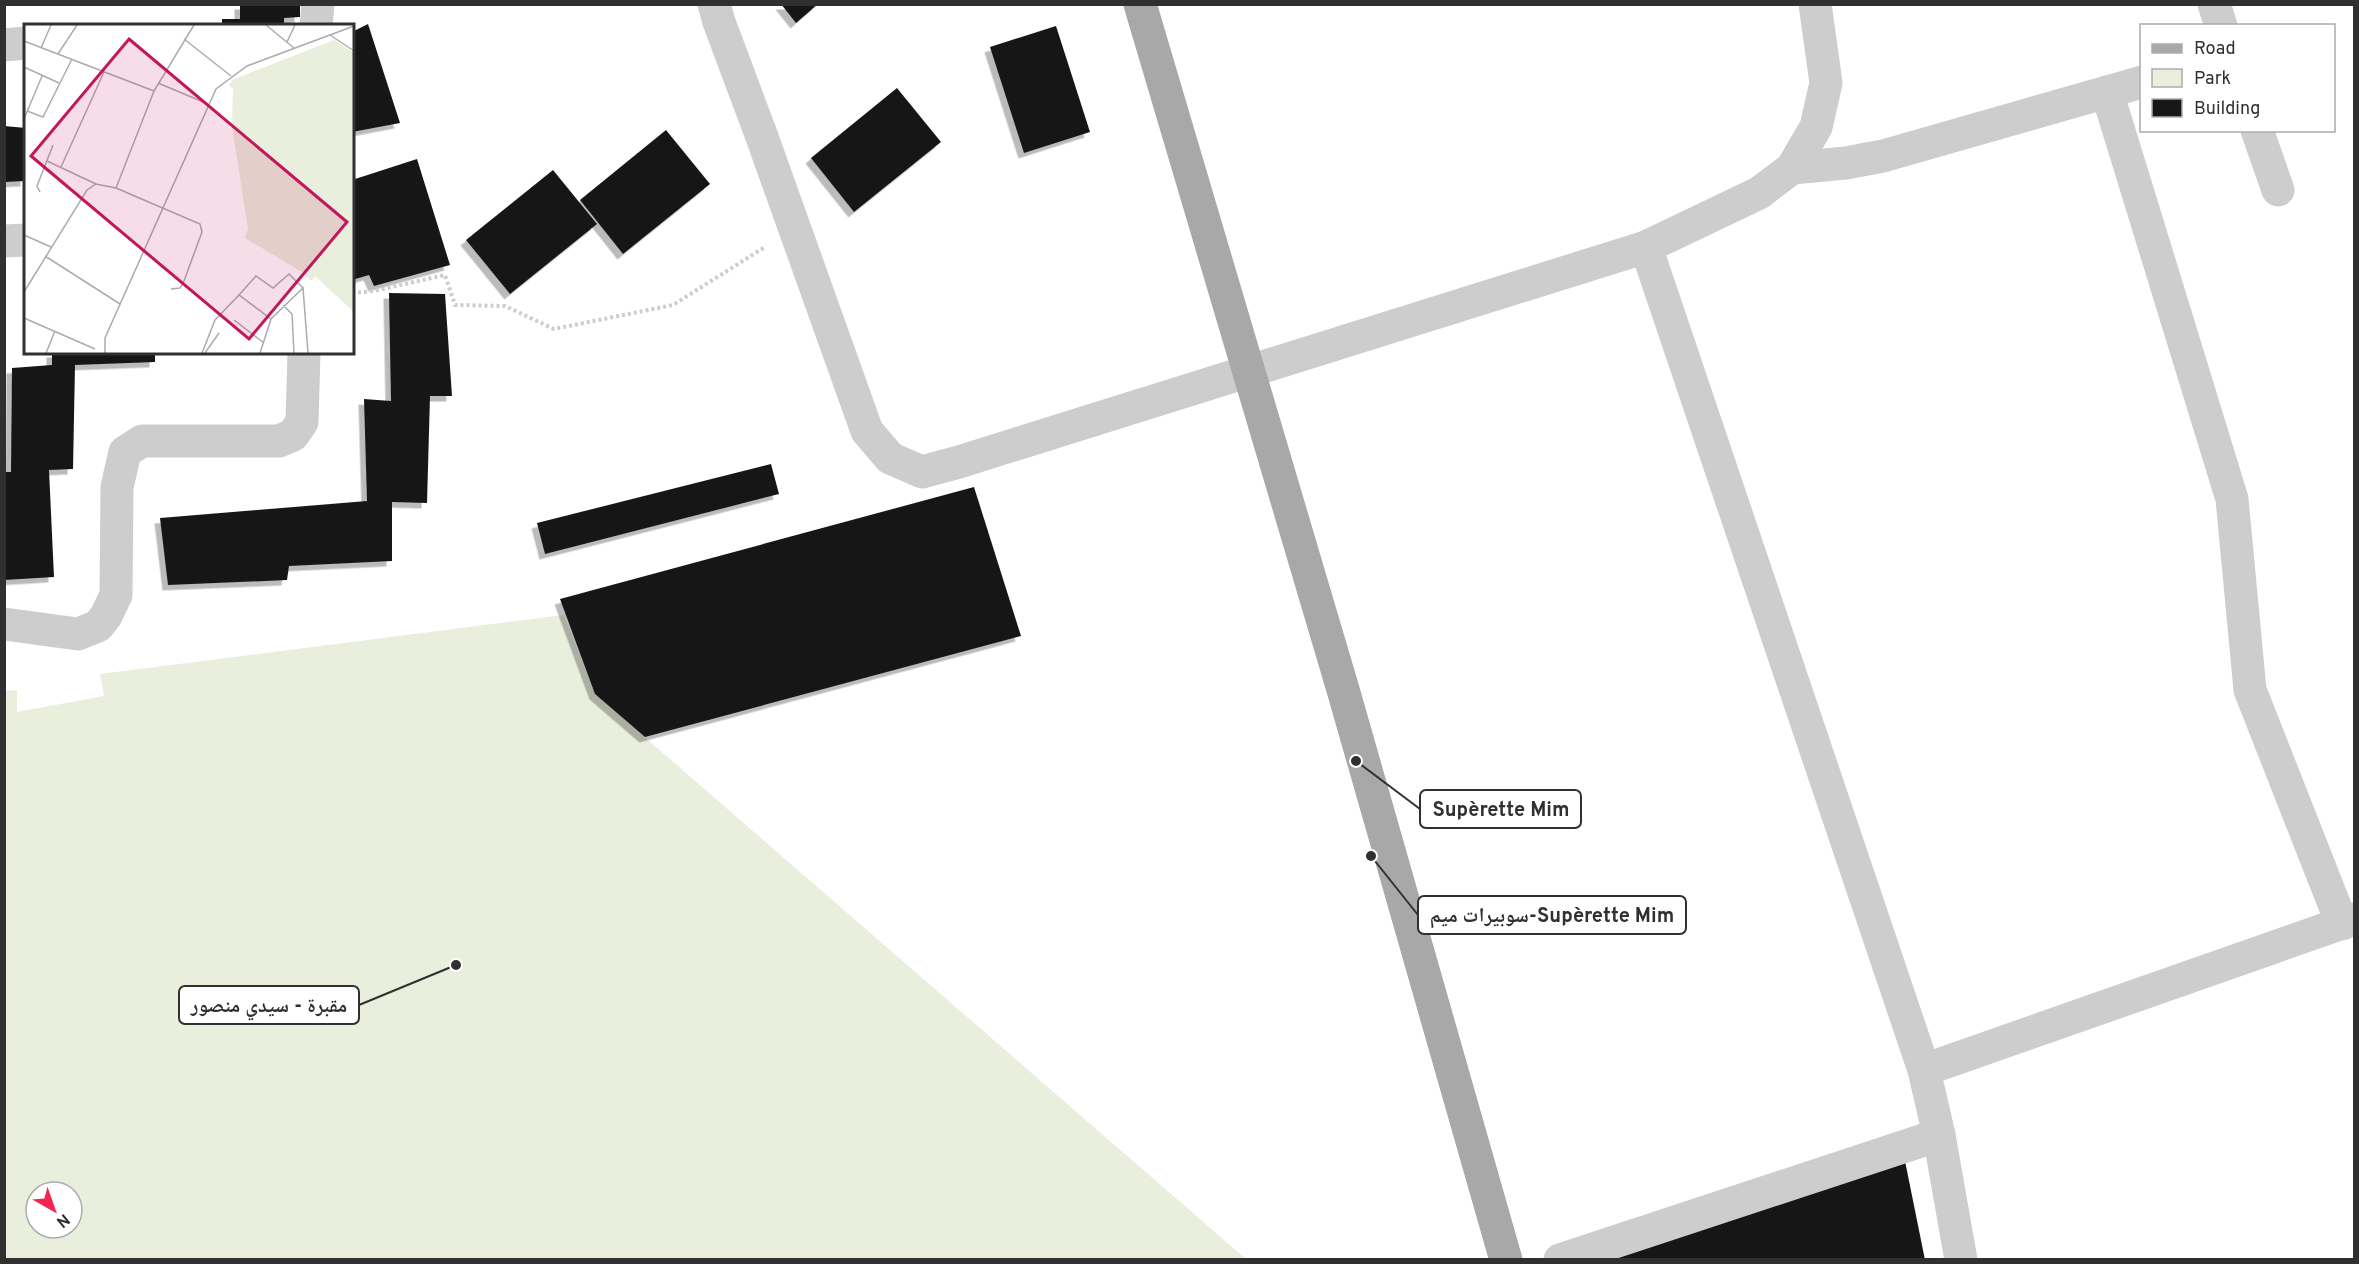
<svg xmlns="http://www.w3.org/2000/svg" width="2359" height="1264" font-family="Overpass,'Noto Naskh Arabic',sans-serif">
	<defs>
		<filter id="shadow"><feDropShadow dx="-5.5" dy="5.5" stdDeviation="0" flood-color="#0004"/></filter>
	</defs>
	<rect width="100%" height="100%" fill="#fff"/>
	<path fill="#e9eedd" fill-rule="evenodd" d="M 564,615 L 595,694 L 1246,1259 L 5,1259 L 5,691 L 17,690 L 17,712 L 104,696 L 100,674 ZM 36,1192 L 72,1192 L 72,1228 L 36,1228 Z"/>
	<g fill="#171717" filter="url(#shadow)">
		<path d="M 240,4 L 300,4 L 300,17 L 284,18 L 284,26 L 222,26 L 222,19 L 240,19 Z"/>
		<path d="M 781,4 L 818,4 L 796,23 Z"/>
		<path d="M 368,24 L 400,123 L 352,132 L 352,32 Z"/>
		<path d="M 1056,26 L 1090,132 L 1024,153 L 990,47 Z"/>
		<path d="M 897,88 L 941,142 L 854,212 L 811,158 Z"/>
		<path d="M 4,126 L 26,128 L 26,181 L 4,182 Z"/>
		<path d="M 666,130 L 710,184 L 623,254 L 580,200 Z"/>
		<path d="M 417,159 L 450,265 L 374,286 L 369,275 L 352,280 L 352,180 Z"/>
		<path d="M 553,170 L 597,224 L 510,294 L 466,240 Z"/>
		<path d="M 389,293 L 445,294 L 452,396 L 430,396 L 427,503 L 392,502 L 392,561 L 289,566 L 287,580 L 168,585 L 160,518 L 367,501 L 364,399 L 391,401 Z"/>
		<path d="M 52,352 L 155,352 L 155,362 L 75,365 L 73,469 L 49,470 L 54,577 L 4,580 L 4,472 L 11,472 L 12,368 L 52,365 Z"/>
		<path d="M 771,464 L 779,494 L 545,554 L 537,523 Z"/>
		<path d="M 974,487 L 1021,636 L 645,737 L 595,694 L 560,599 Z"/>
		<path d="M 1905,1161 L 1925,1260 L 1605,1260 Z"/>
	</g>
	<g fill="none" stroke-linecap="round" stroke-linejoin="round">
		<path stroke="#cdcdcd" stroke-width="4" stroke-dasharray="3 3" stroke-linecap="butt" d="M 352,293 L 374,291 L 445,275 L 455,305 L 505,306 L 554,329 L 673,305 L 765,247"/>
		<g stroke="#cdcdcd" stroke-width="33">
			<path d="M 714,4 L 719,22 L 762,137 L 867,431 L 890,458 L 922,472 L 959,462 L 1646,247 L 1924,1070"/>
			<path d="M 2214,4 L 2221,26"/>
			<path d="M 316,26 L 318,4"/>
			<path d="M 4,45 L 26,43"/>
			<path d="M 2107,92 L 2232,499 L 2250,690 L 2342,924"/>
			<path d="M 2257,130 L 2278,190"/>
			<path d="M 1792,168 L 1846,163 L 1883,156 L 2142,82"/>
			<path d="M 4,241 L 26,240"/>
			<path d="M 1646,247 L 1759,193 L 1792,168 L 1816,127 L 1826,83 L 1815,4"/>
			<path d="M 4,624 L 78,634 L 98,626 L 106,616 L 116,595 L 117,487 L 125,452 L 142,441 L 279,441 L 293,435 L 302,422 L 304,352"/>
			<path d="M 1560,1260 L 1939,1135"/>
			<path d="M 1961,1260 L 1939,1135 L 1924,1070 L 2354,919"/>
		</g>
		<path stroke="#a8a8a8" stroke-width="33" d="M 1140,4 L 1344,693 L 1506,1260"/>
	</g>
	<g transform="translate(24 24)">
		<rect width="330" height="330" fill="#fff"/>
		<path d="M 310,16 L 330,29 L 330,288 L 291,252 L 287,257 L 278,248 L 221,214 L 224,205 L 208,102 L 209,64 L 205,62 L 208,56 Z" fill="#e9eedd"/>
		<path fill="none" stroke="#acacac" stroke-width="1.5" d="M 242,1 L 270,24M 306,11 L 330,27M 160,15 L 207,52M 0,17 L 130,67 L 170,1M 263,18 L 271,1M 17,24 L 27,1M 34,30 L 53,1M 0,43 L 35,59M 134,59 L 184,80M 130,67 L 92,164 L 176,200 L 178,208 L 160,257 L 156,264 L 147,265M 3,87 L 19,93 L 48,35M 0,95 L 18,52M 23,137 L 72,160M 37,143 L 80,48M 16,168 L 13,162 L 29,121M 0,211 L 27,223M 21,232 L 96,280M 0,268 L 63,166 L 72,160 L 92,164M 215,271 L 232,252 L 249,264 L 265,250 L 279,264M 259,281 L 268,290 L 270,329M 0,294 L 71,325M 210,296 L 240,319M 22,329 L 31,307M 81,329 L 81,314 L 192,65 L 223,42 L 330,2M 178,329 L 191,296 L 215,271 L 247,295M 181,329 L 195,309M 236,329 L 247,295 L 279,264 L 284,329"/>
		<path fill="#c2185b" fill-opacity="0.15" stroke="#c2185b" stroke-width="3" d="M 105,15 L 323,198 L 225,315 L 7,132 Z"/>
		<rect width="330" height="330" fill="none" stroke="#303030" stroke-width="3"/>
	</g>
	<path fill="none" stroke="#303030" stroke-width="2" d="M1356 761L1420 809M1371 856L1418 915M456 965L359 1005"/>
	<g fill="#303030" stroke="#fff" stroke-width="2">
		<circle cx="1356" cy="761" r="6"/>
		<circle cx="1371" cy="856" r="6"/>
		<circle cx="456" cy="965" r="6"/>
	</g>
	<g fill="#fff" stroke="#303030" stroke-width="2">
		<rect x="1420" y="790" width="161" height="38" rx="6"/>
		<rect x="1418" y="896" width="268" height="38" rx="6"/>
		<rect x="179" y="986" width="180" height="38" rx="6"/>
	</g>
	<g font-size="20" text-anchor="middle" font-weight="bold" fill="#303030">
		<text x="1501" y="816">Supèrette Mim</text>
		<text x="1552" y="922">سوبيرات ميم-Supèrette Mim</text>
		<text x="269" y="1012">مقبرة - سيدي منصور</text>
	</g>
	<rect width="2359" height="1264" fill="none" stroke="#303030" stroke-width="12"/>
	<rect x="2140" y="24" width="195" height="108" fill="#ffffff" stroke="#acacac" stroke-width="1.5"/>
	<rect x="2152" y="44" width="30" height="9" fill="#a8a8a8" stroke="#acacac" stroke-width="1.5"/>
	<text x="2194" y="54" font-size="18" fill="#303030">Road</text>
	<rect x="2152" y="69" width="30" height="18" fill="#e9eedd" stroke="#acacac" stroke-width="1.5"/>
	<text x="2194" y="84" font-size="18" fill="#303030">Park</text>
	<rect x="2152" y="99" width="30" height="18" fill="#171717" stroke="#acacac" stroke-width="1.5"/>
	<text x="2194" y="114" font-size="18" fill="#303030">Building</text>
	<g transform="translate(54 1210) rotate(140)"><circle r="28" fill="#ffffff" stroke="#acacac" stroke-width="1.5"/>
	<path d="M0-4.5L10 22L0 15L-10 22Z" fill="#f42551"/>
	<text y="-9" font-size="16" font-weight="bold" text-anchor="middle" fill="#303030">N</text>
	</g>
</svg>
